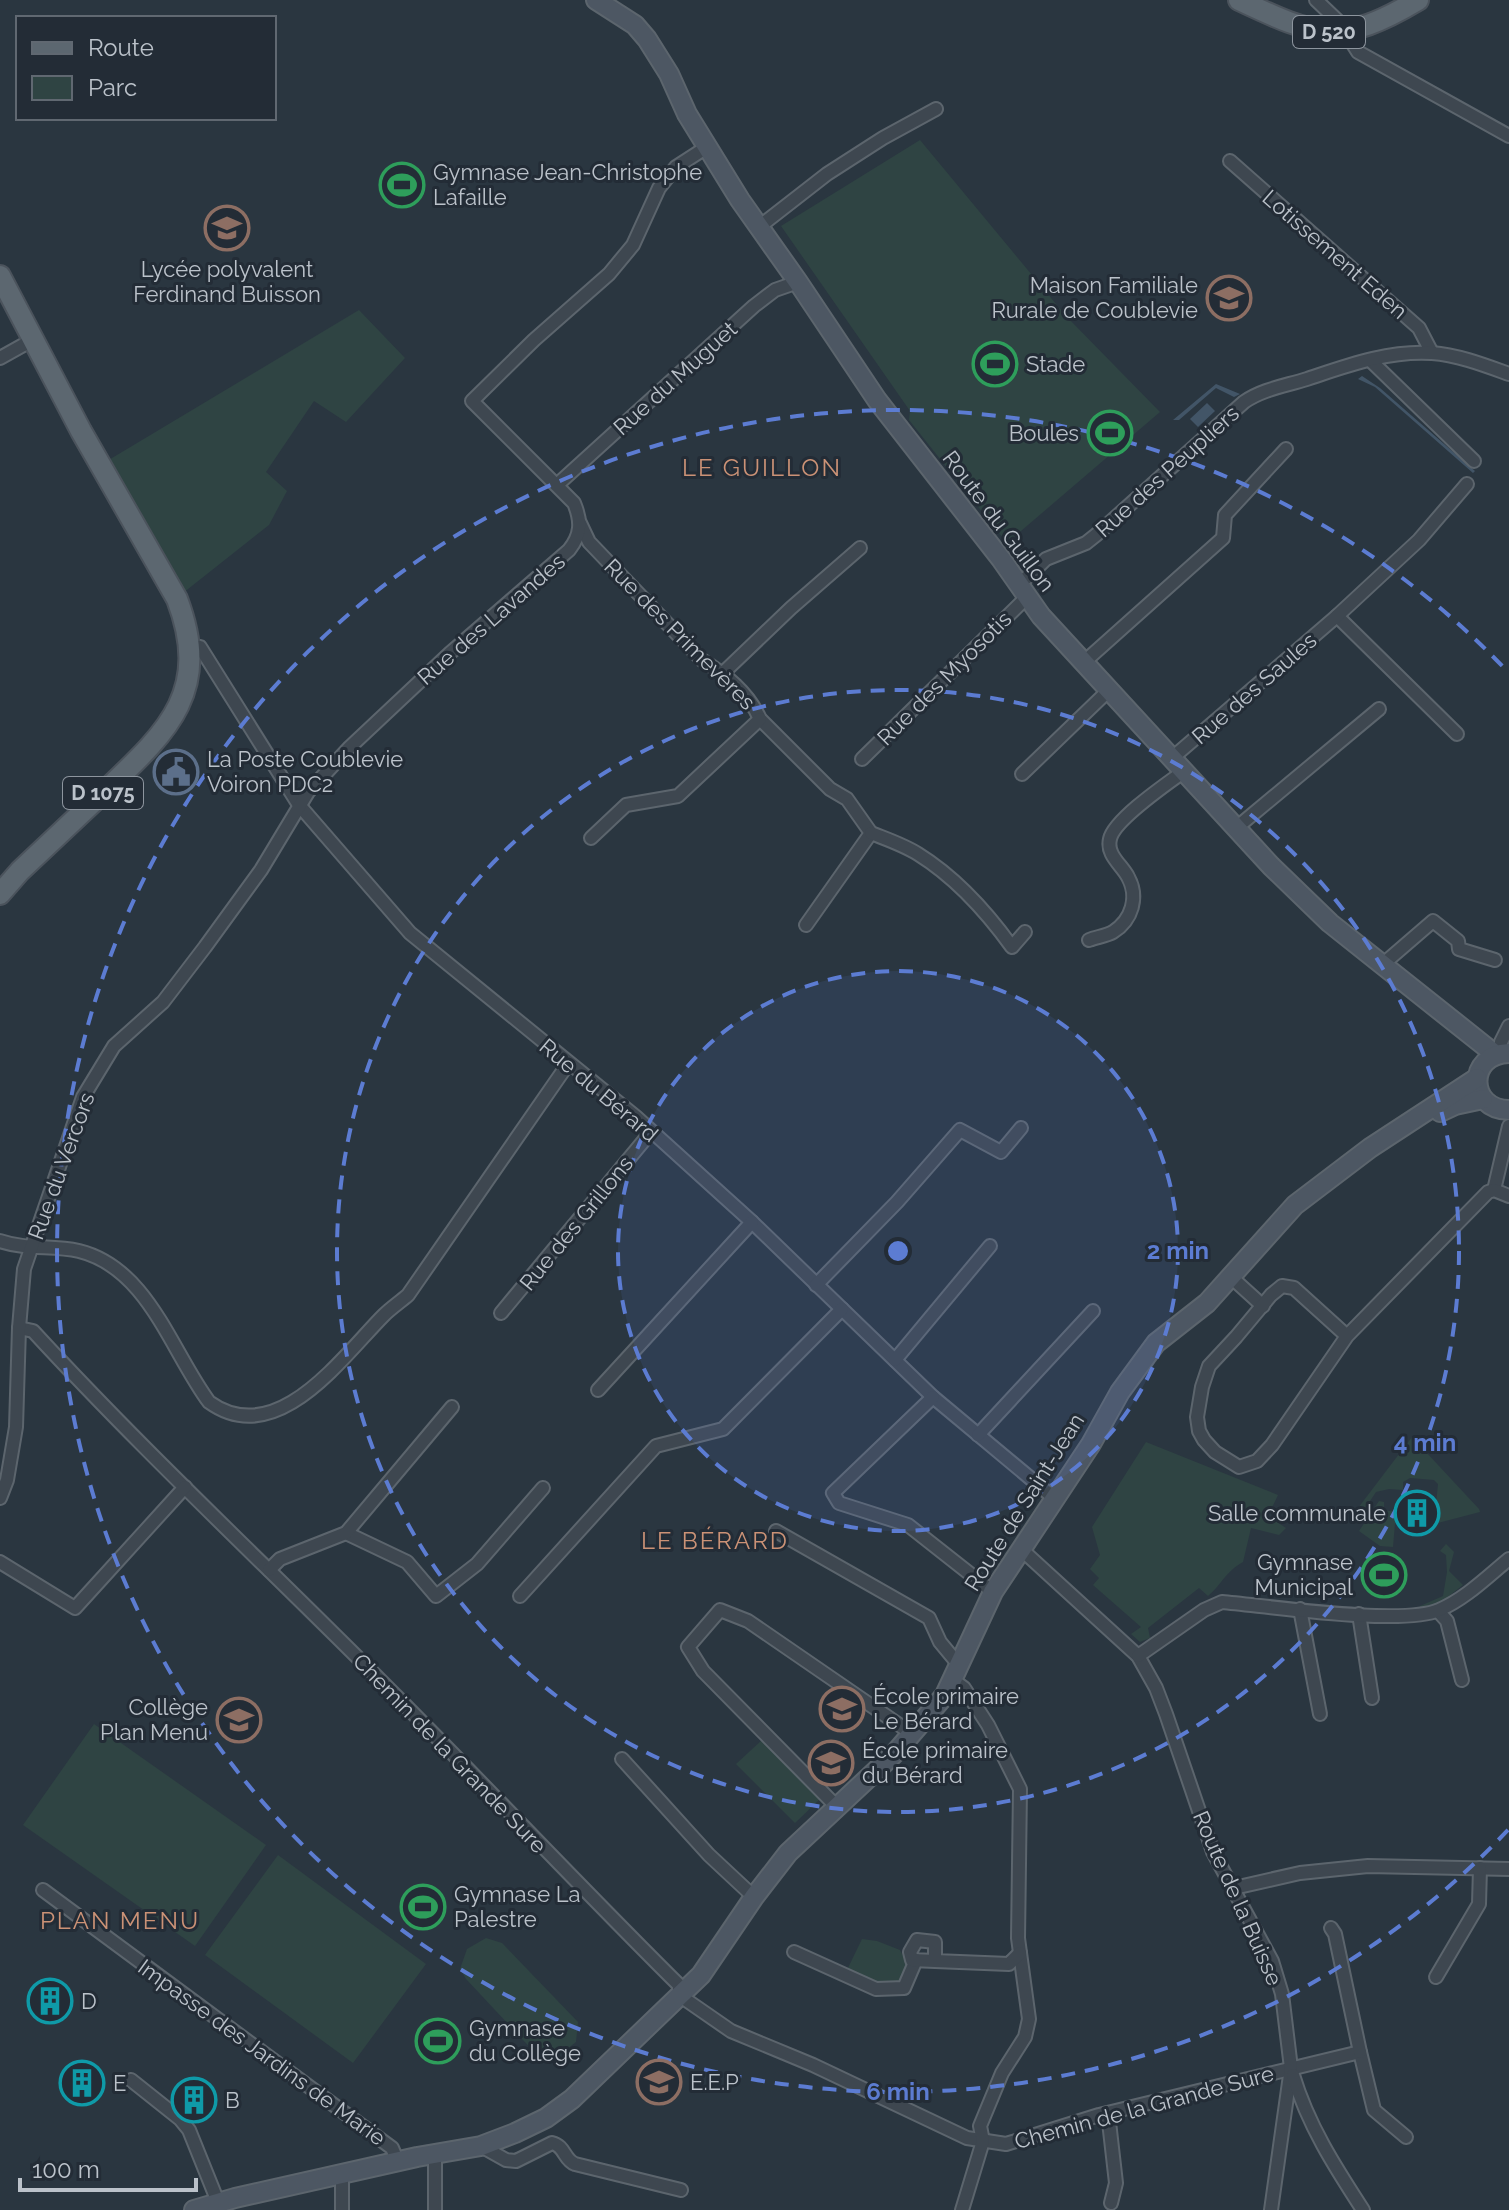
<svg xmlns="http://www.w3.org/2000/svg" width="1509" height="2210" font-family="Raleway,sans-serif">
	<rect width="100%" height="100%" fill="#2a3640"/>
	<g fill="#2f4443">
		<path d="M 920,140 L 1066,316 L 1160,412 L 1007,543 L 909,420 L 910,411 L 781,226 Z"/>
		<path d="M 359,310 L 405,358 L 346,422 L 314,401 L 266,472 L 287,491 L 269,525 L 183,593 L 107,461 Z"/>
		<path d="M 1412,1437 L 1479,1509 L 1480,1512 L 1434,1524 L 1438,1484 L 1434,1480 L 1410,1478 L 1403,1482 L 1403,1490 L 1389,1489 L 1376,1492 L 1360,1516 L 1355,1512 Z"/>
		<path d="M 1146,1442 L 1278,1495 L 1268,1516 L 1286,1528 L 1279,1535 L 1251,1528 L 1243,1562 C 1224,1573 1223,1583 1208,1596 L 1199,1588 L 1148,1628 L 1150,1638 L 1140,1642 L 1131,1634 L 1141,1627 L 1093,1585 L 1099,1578 L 1090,1569 L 1100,1555 L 1092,1527 Z"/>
		<path d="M 1379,1501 L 1384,1502 L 1384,1510 L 1396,1512 L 1393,1547 L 1380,1546 L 1359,1531 Z"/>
		<path d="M 1446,1544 L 1454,1552 L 1449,1571 L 1463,1585 L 1440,1603 L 1420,1609 L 1420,1606 L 1443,1596 L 1447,1572 L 1446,1555 L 1440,1551 Z"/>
		<path d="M 94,1724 L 266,1845 L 195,1946 L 23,1825 Z"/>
		<path d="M 762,1740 L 820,1799 L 795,1823 L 736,1764 Z"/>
		<path d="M 278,1855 L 426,1964 L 353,2063 L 205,1955 Z"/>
		<path d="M 486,1938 L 502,1943 L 578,2022 L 576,2042 L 557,2057 L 537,2055 L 466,1979 L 460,1969 L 467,1949 Z"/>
		<path d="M 862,1939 L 877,1941 L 900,1950 L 909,1968 L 901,1983 L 874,1984 L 847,1970 Z"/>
	</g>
	<g fill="#425567">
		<path d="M 1362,376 L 1380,388 L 1475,471 L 1473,473 L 1375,387 L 1358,379 Z"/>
		<path d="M 1216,384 L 1240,394 L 1234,397 L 1216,388 L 1179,420 L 1173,420 Z"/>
		<path d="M 1207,403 L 1215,411 L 1198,427 L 1190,419 Z"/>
	</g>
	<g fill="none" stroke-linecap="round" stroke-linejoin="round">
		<g stroke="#5c656d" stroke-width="16">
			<g id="street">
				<path d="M 1316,0 L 1339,22 L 1358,52 L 1509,136"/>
				<path d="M 1230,161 L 1419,328 L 1432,353"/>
				<path d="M 759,227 L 827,174 L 883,138 L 936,109"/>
				<path d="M 0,358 L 34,339"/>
				<path d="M 1370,360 L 1474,461"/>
				<path d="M 558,484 L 754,306 L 775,290 L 798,282"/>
				<path d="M 580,523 L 589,542 L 702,660 C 726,675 748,692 760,719 L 830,789 L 847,799 L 871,833 L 806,925"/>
				<path d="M 1019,585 L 1046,559 L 1086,543 L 1096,535 L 1244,402 C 1263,389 1285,386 1307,379 C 1346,366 1389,350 1432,353 C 1458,355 1484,365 1509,374"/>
				<path d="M 1337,616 L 1457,734"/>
				<path d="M 190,646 L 200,647 L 299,805 L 410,933 L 636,1117 L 752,1222 L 933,1397 L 1054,1498"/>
				<path d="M 1083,663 L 1223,538 L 1225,515 L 1286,449"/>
				<path d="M 723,673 L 791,608 L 860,548"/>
				<path d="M 862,759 L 1027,597"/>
				<path d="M 1171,759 L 1337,616 L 1419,540 L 1467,484"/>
				<path d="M 1022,774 L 1108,691"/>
				<path d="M 1235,829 L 1379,709"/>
				<path d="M 871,833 C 886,839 904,845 918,854 C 955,877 986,911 1012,947 L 1025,932"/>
				<path d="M 591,838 L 626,805 L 678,796 L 760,719"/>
				<path d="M 1089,940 C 1096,937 1106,936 1113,932 C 1132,920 1139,897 1128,877 C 1122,865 1106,855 1110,839 C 1114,820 1165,785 1183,772"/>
				<path d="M 1382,965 L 1433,921 L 1458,941 L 1459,949 L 1495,960"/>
				<path d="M 1500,1054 L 1501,1042 L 1509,1026"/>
				<path d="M 1494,1190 L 1509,1126"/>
				<path d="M 0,1241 C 26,1250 52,1245 79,1251 C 148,1268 171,1351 209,1402 C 277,1451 342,1357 384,1315 C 391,1308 400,1302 408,1295 L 568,1064"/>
				<path d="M 1231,1277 L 1263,1306"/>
				<path d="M 816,1285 L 897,1202 L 960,1130 L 1001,1152 L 1021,1128"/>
				<path d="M 501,1313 L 651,1132"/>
				<path d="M 19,1328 L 33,1331 C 146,1454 269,1568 387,1687 C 485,1785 580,1887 679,1985 L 679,1995 L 731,2031 L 813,2065 L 967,2138 L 1006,2144 L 1099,2115 L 1360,2052 L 1374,2110 L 1406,2137"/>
				<path d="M 1347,1336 L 1294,1288 L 1282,1286 L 1271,1295 L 1236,1337 L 1209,1366 L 1202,1387 L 1197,1417 L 1199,1431 L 1204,1440 L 1215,1452 L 1239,1467 L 1257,1461 L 1272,1445 L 1347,1336 L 1488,1192 L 1494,1190 L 1509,1196"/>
				<path d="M 895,1360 L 990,1246"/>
				<path d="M 598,1390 L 752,1222"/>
				<path d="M 933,1397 L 833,1493 L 839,1503 L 908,1525 L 993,1592"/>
				<path d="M 978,1435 L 1093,1311"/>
				<path d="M 0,1498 L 7,1480 L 16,1427 L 19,1328 L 24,1269 L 83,1097 L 114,1046 L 163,1002 L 205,947 L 261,870 L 308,792 L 350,747 L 449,654 L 569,550 C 581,535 582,522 574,503 L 472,401 L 534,340 L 609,274 L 633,245 L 659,188 L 676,167 L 707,147"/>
				<path d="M 776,1531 L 929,1618 L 940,1642 L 959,1665"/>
				<path d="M 346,1533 L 407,1562 L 436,1596 L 477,1564 L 543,1488"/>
				<path d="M 1022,1550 L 1138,1656 L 1156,1688 L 1166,1714 L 1213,1852 L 1272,1961 L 1282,1994 L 1291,2068 L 1271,2210"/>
				<path d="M 0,1562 L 75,1608 L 185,1487"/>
				<path d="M 269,1570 L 280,1559 L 346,1533 L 452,1407"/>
				<path d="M 520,1596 L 656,1446 L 723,1429 L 842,1309"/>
				<path d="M 1300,1609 L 1320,1714"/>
				<path d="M 1438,1611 L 1447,1621 L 1462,1680"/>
				<path d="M 1359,1614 L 1372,1698"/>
				<path d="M 1138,1656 L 1204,1610 L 1222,1602 C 1268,1606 1402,1626 1439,1610 C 1465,1599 1487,1577 1509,1559"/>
				<path d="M 953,1680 L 964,1688 L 988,1725 L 1020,1789 L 1018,1938 L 1029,2019 L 1025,2037 L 1002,2073 L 980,2126 L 983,2141 L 962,2210"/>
				<path d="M 622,1759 L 709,1855 L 754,1897"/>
				<path d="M 837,1807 L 703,1671 L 688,1647 L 720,1610 L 748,1621 L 911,1733"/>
				<path d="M 1234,1888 L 1300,1873 L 1368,1866 L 1509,1869"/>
				<path d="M 43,1890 L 392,2148 L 398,2162"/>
				<path d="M 1331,1928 L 1335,1934 L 1360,2052"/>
				<path d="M 794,1952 L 876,1989 L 904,1988 L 916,1960"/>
				<path d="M 935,1961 L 912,1960 L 910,1952 L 917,1940 L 935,1942 L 935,1961 L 1009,1964 L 1020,1953"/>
				<path d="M 1436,1977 L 1479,1904 L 1480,1868"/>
				<path d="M 1293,2075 C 1308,2125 1335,2167 1363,2210"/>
				<path d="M 131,2080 L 180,2119 L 189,2130 L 218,2202"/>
				<path d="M 1108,2113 L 1116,2183 L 1111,2203"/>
				<path d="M 481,2146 L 506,2160 L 516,2161 L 552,2143 C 565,2146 564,2160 575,2164 L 681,2190"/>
				<path d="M 435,2153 L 435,2210"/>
				<path d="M 342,2175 L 342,2210"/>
			</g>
		</g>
		<g stroke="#5c656d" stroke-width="22">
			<g id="secondary">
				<path d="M 596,0 L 635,25 L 647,39 L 669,74 L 687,114 L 740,200 L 798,282 L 877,400 L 1001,559 L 1041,616 L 1271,866 L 1330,923 L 1496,1055"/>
				<path d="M 1509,1053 C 1466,1054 1468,1110 1509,1110"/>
				<path d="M 1440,1112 L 1455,1105 L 1483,1099"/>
				<path d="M 194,2210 L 235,2198 L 417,2157 L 481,2146 L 515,2133 L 546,2118 L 572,2099 L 701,1975 L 754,1897 L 788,1853 L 896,1752 L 945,1695 L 993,1592 L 1091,1444 L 1120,1392 L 1156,1343 L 1207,1303 L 1295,1205 L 1370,1148 L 1477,1078"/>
			</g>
		</g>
		<g stroke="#4b535c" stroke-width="24">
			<g id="primary">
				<path d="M 1239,0 C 1317,37 1341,46 1418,0"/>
				<path d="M 0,276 L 81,431 L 177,599 C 212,691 168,731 106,790 C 77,817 49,844 20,871 L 0,894"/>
			</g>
		</g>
		<use href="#street" stroke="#3e4750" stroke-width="12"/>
		<use href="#secondary" stroke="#4d5763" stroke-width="18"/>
		<use href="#primary" stroke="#5c6770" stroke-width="20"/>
	</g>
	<circle cx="898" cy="1251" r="280" fill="#5c7cd2" fill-opacity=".12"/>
	<g fill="none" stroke="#5c7cd2" stroke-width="4" stroke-dasharray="14 10">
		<circle cx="898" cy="1251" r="280"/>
		<circle cx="898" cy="1251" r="561"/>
		<path d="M1508 1830A841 841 0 1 1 1508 672"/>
	</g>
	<defs>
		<g id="stadium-ring" transform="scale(2.3)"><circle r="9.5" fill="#232c36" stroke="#2e9e5b" stroke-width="1.5"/><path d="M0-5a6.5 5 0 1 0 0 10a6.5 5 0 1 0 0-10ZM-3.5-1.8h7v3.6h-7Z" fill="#2e9e5b"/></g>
		<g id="school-ring" transform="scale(2.3)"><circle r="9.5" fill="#232c36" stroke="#8d6e63" stroke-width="1.5"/><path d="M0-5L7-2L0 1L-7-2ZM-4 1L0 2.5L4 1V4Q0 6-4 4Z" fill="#8d6e63"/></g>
		<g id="civic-ring" transform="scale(2.3)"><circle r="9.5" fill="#232c36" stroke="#5c6f8a" stroke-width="1.5"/><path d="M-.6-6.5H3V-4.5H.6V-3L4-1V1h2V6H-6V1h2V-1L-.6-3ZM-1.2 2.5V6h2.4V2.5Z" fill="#5c6f8a"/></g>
		<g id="building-ring" transform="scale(2.3)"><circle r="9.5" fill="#232c36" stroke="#0f9aa8" stroke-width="1.5"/><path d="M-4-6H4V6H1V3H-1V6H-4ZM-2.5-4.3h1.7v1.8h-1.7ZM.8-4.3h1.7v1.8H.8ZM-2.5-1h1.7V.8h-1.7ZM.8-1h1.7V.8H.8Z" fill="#0f9aa8"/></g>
	</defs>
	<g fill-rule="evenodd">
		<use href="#stadium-ring" x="402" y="185"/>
		<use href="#school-ring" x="227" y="228"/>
		<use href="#school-ring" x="1229" y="298"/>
		<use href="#stadium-ring" x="995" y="364"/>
		<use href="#stadium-ring" x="1110" y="433"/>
		<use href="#civic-ring" x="176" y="772"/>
		<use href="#building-ring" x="1417" y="1513"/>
		<use href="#stadium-ring" x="1384" y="1575"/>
		<use href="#school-ring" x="842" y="1709"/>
		<use href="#school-ring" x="239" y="1720"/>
		<use href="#school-ring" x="831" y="1763"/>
		<use href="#stadium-ring" x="423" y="1907"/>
		<use href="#building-ring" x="50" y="2001"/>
		<use href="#stadium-ring" x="438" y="2041"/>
		<use href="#school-ring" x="659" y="2082"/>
		<use href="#building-ring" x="82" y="2083"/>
		<use href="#building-ring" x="194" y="2100"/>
	</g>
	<g text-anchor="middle" stroke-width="6" stroke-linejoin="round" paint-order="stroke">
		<g fill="#232c36" stroke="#8d959e" stroke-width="2">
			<rect x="1293" y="16" width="72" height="32" rx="6"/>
			<rect x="63" y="777" width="80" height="32" rx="6"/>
		</g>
		<g font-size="20" font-weight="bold" fill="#bbc2ca">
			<text x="1329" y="39">D 520</text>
			<text x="103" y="800">D 1075</text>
		</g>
		<g font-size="22" fill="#bbc2ca" stroke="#232c36" text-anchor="start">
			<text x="433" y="180">Gymnase Jean-Christophe<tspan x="433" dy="25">Lafaille</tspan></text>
			<text x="227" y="277" text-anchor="middle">Lycée polyvalent<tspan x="227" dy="25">Ferdinand Buisson</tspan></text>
			<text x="1198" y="293" text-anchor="end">Maison Familiale<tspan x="1198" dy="25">Rurale de Coublevie</tspan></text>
			<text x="1026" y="372">Stade</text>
			<text x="1079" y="441" text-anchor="end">Boules</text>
			<text x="207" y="767">La Poste Coublevie<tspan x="207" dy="25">Voiron PDC2</tspan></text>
			<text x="1386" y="1521" text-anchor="end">Salle communale</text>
			<text x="1353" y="1570" text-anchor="end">Gymnase<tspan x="1353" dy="25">Municipal</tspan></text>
			<text x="873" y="1704">École primaire<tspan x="873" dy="25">Le Bérard</tspan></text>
			<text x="208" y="1715" text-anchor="end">Collège<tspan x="208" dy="25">Plan Menu</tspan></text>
			<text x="862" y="1758">École primaire<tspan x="862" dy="25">du Bérard</tspan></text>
			<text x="454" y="1902">Gymnase La<tspan x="454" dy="25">Palestre</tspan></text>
			<text x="81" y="2009">D</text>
			<text x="469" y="2036">Gymnase<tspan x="469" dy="25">du Collège</tspan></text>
			<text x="690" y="2090">E.E.P</text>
			<text x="113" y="2091">E</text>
			<text x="225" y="2108">B</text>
		</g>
		<g font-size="22" fill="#bbc2ca" stroke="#232c36">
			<text transform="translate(1335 254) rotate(41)" y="8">Lotissement Eden</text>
			<text transform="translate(675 378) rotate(-42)" y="8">Rue du Muguet</text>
			<text transform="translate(1167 471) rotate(-42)" y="8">Rue des Peupliers</text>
			<text transform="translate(999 521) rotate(53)" y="8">Route du Guillon</text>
			<text transform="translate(491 619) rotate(-41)" y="8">Rue des Lavandes</text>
			<text transform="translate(680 634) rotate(45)" y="8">Rue des Primevères</text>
			<text transform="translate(944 678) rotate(-45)" y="8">Rue des Myosotis</text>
			<text transform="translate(1254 688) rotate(-41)" y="8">Rue des Saules</text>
			<text transform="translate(599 1090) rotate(40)" y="8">Rue du Bérard</text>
			<text transform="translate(61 1166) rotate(-70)" y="8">Rue du Vercors</text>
			<text transform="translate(576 1223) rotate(-51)" y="8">Rue des Grillons</text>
			<text transform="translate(1024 1502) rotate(-58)" y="8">Route de Saint-Jean</text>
			<text transform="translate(450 1753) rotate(46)" y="8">Chemin de la Grande Sure</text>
			<text transform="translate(1238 1898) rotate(66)" y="8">Route de la Buisse</text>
			<text transform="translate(262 2052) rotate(36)" y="8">Impasse des Jardins de Marie</text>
			<text transform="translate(1144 2107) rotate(-15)" y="8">Chemin de la Grande Sure</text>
		</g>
		<g font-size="24" letter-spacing="2" fill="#cb9276" stroke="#232c36">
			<text x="762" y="476">LE GUILLON</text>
			<text x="715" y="1549">LE BÉRARD</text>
			<text x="120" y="1929">PLAN MENU</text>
		</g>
	</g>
	<circle cx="898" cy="1251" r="12" fill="#5c7cd2" stroke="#232c36" stroke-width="4"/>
	<g font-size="24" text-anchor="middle" font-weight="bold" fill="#5c7cd2" stroke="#232c36" stroke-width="6" stroke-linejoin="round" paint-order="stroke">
		<text x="1178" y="1259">2 min</text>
		<text x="1425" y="1451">4 min</text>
		<text x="898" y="2100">6 min</text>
	</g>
	<rect x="16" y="16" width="260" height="104" fill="#232c36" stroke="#606871" stroke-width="2"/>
	<rect x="32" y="42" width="40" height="12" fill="#5c6770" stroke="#606871" stroke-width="2"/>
	<text x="88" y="56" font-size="24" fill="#bbc2ca">Route</text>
	<rect x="32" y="76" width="40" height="24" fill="#2f4443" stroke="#606871" stroke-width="2"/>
	<text x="88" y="96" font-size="24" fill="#bbc2ca">Parc</text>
	<path d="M20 2178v12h176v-12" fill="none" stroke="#bbc2ca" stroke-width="4"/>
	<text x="32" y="2178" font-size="24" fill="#bbc2ca" stroke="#232c36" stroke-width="6" paint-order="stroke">100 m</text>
</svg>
